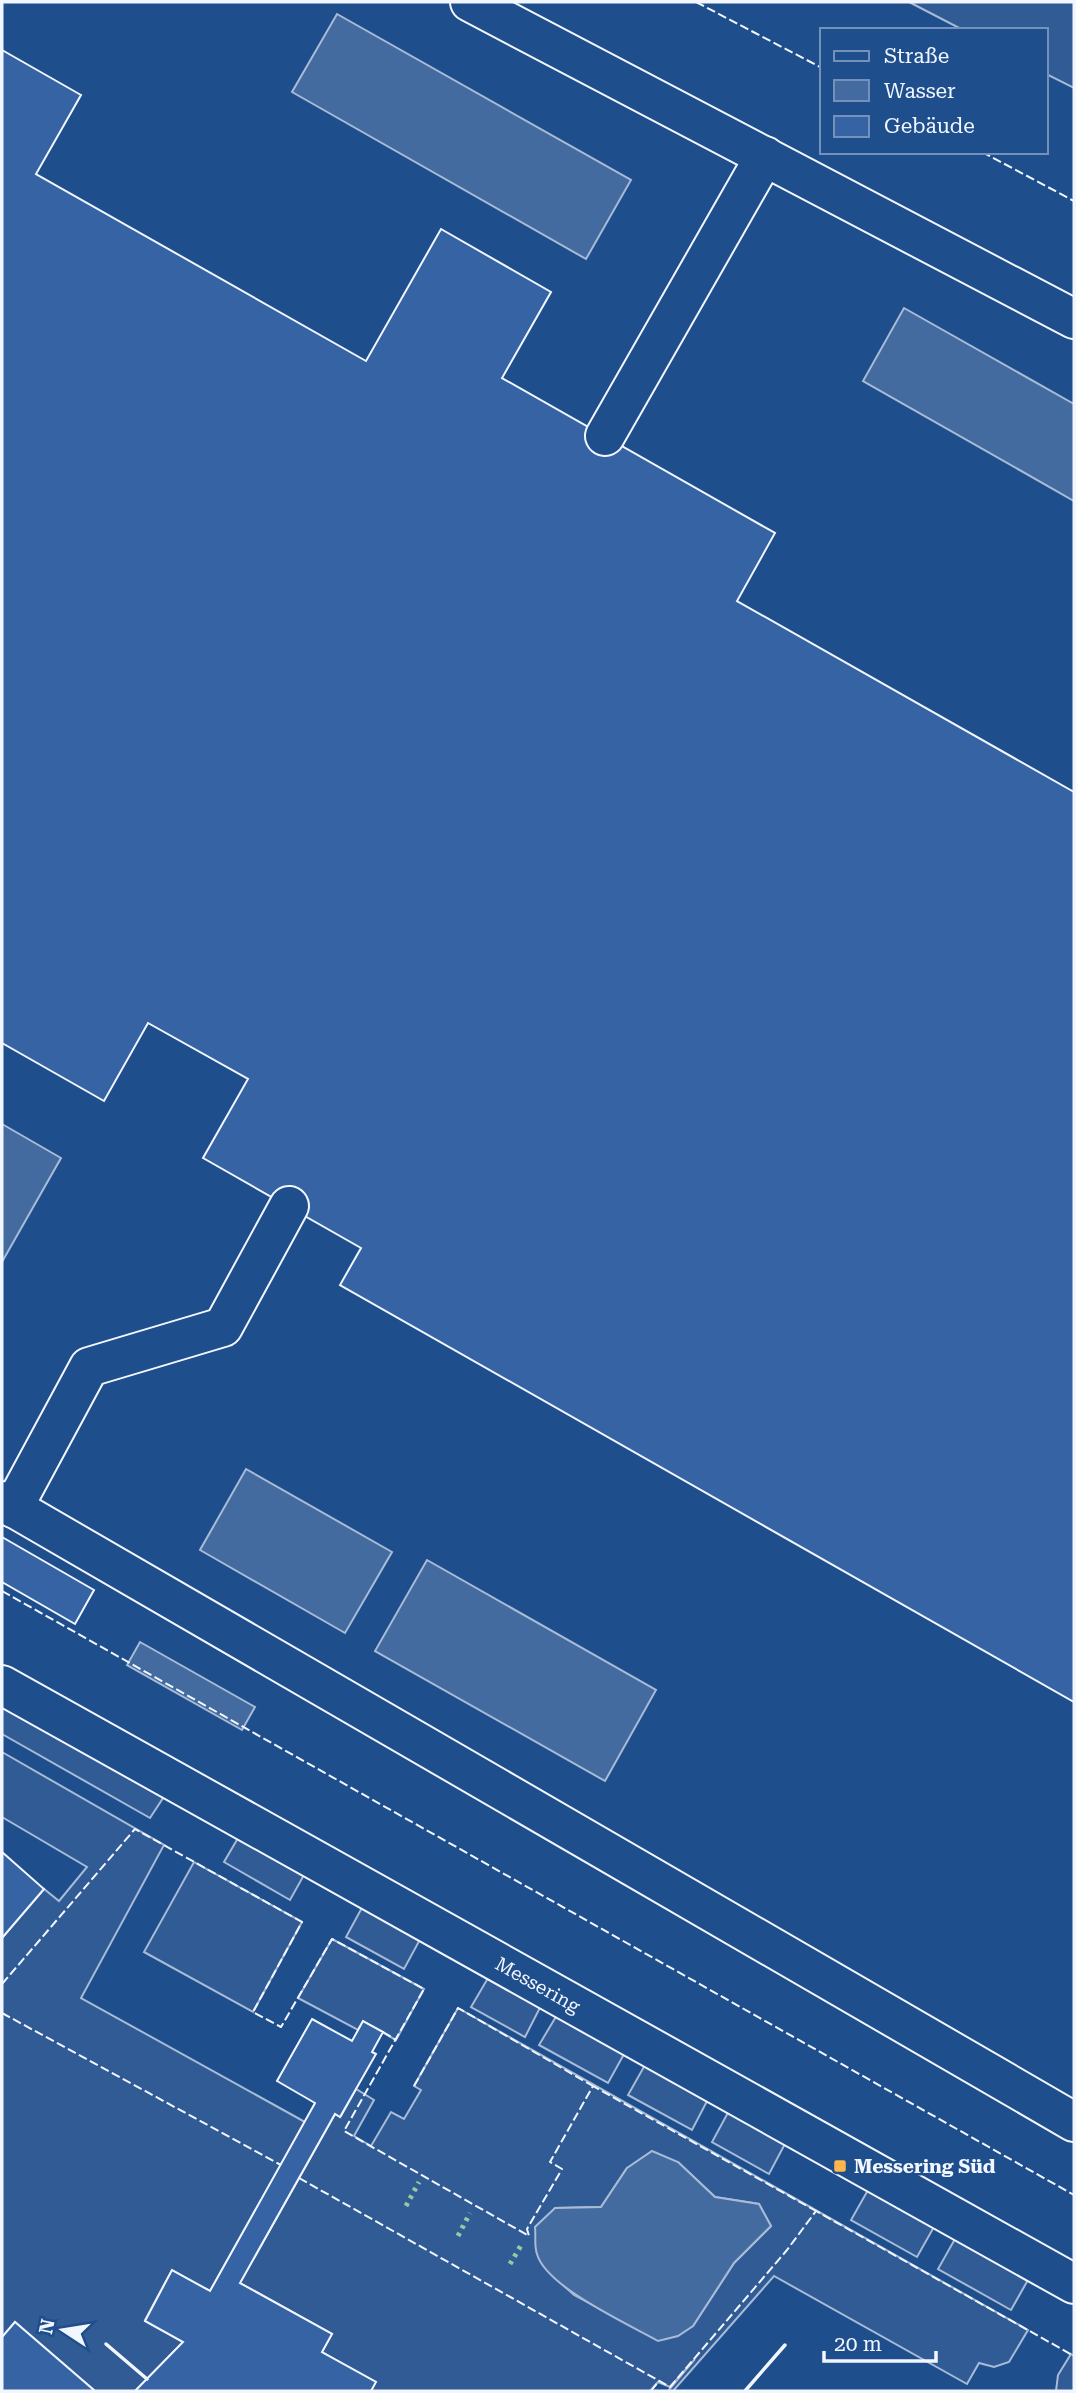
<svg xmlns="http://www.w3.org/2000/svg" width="1076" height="2393" font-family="'Roboto Serif',serif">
	<rect width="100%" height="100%" fill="#1f4e8c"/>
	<g fill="#305b95" stroke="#a8bbd7" stroke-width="2" fill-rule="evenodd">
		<path d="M 909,2 L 1074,2 L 1074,88 L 1046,74 L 1046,30 L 963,30 Z"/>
		<path d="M 2,1707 L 165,1795 L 150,1818 L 2,1734 Z"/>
		<path d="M 2,1752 L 164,1845 L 81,1998 L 305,2122 L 210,2291 L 172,2270 L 145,2320 L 183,2342 L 135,2391 L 95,2391 L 15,2322 L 2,2337 L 2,1938 L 44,1889 L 59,1901 L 87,1867 L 2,1817 Z"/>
		<path d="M 238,1838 L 304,1875 L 290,1900 L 224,1862 Z"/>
		<path d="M 194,1862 L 302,1922 L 253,2012 L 144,1952 Z"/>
		<path d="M 371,1891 L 429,1923 L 404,1969 L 346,1937 Z"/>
		<path d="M 332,1939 L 424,1989 L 396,2040 L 363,2021 L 358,2030 L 298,1998 Z"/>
		<path d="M 498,1961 L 549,1990 L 525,2037 L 471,2007 Z"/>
		<path d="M 566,2000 L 633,2038 L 608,2083 L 539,2045 Z"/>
		<path d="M 458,2008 L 1028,2330 L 1009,2362 L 994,2367 L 979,2363 L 967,2384 L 774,2276 L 673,2391 L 668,2391 L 695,2359 L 670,2387 L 658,2382 L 650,2391 L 371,2391 L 375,2383 L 322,2352 L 332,2334 L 240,2283 L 335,2114 L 341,2116 L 356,2089 L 374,2100 L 354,2136 L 371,2146 L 391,2112 L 404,2119 L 421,2090 L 414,2086 ZM 678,2162 L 715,2197 L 759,2204 L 771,2226 L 734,2263 L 693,2326 L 658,2340 L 574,2295 L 553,2276 L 555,2208 L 601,2207 L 627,2168 Z"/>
		<path d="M 654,2049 L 716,2084 L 692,2130 L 628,2095 Z"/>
		<path d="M 737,2096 L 794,2127 L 769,2174 L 712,2142 Z"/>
		<path d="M 877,2174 L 943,2211 L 917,2257 L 851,2220 Z"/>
		<path d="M 964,2223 L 1037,2264 L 1011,2310 L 938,2269 Z"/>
		<path d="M 1071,2354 L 1074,2356 L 1074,2391 L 1056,2391 L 1058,2375 Z"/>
	</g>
	<g fill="#446ba0" stroke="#a8bbd7" stroke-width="2">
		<path d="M 337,14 L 631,180 L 586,259 L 292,92 Z"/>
		<path d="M 904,308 L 1074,404 L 1074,501 L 863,381 Z"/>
		<path d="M 2,1124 L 61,1158 L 2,1262 Z"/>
		<path d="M 246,1469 L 392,1552 L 345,1633 L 200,1550 Z"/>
		<path d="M 427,1560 L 656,1690 L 605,1781 L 375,1651 Z"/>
		<path d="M 140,1642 L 255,1707 L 242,1730 L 127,1665 Z"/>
		<path d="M 652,2151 L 678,2162 L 715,2197 L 759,2204 L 771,2226 L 734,2263 L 693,2326 L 678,2336 L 658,2341 C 628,2324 546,2287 537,2254 C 534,2246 536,2235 535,2227 L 555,2208 L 601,2207 L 627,2168 Z"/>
	</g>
	<g fill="#3563a3" stroke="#f2f6ff" stroke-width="2">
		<path d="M 2,50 L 81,95 L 36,174 L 366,361 L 441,229 L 551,292 L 502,378 L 775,533 L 737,601 L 1074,792 L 1074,1702 L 340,1285 L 361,1248 L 203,1158 L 248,1079 L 148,1023 L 104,1101 L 2,1043 Z"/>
		<path d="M 2,1537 L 94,1590 L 75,1624 L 2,1582 Z"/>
		<path d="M 2,1852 L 44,1889 L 2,1938 Z"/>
		<path d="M 312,2019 L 352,2041 L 363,2021 L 383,2032 L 372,2052 L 376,2054 L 340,2117 L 335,2114 L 240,2283 L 332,2334 L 322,2352 L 376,2382 L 371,2391 L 135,2391 L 183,2342 L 145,2321 L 172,2270 L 210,2291 L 315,2103 L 277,2081 Z"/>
		<path d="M 15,2322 L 95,2391 L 2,2391 L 2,2337 Z"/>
	</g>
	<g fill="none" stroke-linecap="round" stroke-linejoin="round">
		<g stroke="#f2f6ff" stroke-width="42">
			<g id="minor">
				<path d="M 470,2 L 1074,319"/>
				<path d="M 605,436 L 765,156"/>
				<path d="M 2,1501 L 1074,2122"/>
				<path d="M 13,1508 L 89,1367 L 223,1327 L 289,1206"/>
				<path id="s1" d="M 2,1685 L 1074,2284"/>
			</g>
		</g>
		<use href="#minor" stroke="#1f4e8c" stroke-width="38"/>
		<g stroke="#97c8a6" stroke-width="5" stroke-dasharray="3.5 5" stroke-linecap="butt">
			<path d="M 406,2206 L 419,2182"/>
			<path d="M 458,2236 L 470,2213"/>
			<path d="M 510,2264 L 523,2242"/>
		</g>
		<g stroke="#f2f6ff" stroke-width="2" stroke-dasharray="9 3.5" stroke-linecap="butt">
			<path d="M 696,2 L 822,68"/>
			<path d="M 982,152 L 1074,201"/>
			<path d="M 2,1591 L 1074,2195"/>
			<path d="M 2,1984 L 135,1829 L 302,1922 L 253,2012 L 281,2027 L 332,1939 L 424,1989 L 344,2131 L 529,2236 L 527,2229 L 562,2169 L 550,2162 L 593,2086 L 816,2211"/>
			<path d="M 2,2013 L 281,2165"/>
			<path d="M 383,2032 L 396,2040"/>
			<path d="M 414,2086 L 458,2008 L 593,2086"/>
			<path d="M 299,2178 L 670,2387 L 787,2250 L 816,2211 L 1074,2356"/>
			<path d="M 651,2391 L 659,2381"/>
		</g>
		<g stroke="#f2f6ff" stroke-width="3.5">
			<path d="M 106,2344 L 147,2379"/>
			<path d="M 745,2391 L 785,2345"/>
		</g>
	</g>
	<rect fill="#ffb74d" stroke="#1f4e8c" stroke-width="2.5" x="833" y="2159" width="14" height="14" rx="3.5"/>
	<g text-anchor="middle" stroke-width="5" stroke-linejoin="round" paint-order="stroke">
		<g font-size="19" fill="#f2f6ff" stroke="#1f4e8c">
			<text dy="7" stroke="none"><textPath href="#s1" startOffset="614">Messering</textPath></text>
		</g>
		<g font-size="19" font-weight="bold" fill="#f2f6ff" stroke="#1f4e8c" text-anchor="start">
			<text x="854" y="2173">Messering Süd</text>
		</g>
	</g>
	<rect width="1076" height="2393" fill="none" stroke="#f2f6ff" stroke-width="7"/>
	<rect x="820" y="28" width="228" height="126" fill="#1f4e8c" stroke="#7391ba" stroke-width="2"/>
	<rect x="834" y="51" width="35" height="10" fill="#1f4e8c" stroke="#7391ba" stroke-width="2"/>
	<text x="884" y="63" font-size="21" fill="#f2f6ff">Straße</text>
	<rect x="834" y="80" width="35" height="21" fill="#446ba0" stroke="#7391ba" stroke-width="2"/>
	<text x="884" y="98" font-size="21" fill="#f2f6ff">Wasser</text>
	<rect x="834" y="116" width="35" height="21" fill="#3563a3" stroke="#7391ba" stroke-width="2"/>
	<text x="884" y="133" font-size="21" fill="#f2f6ff">Gebäude</text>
	<g transform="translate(63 2330) rotate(282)" stroke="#1f4e8c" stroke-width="5" paint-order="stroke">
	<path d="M0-5L12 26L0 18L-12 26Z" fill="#f2f6ff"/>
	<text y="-10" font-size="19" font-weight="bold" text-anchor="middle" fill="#f2f6ff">N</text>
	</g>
	<path d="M824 2351v10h112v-10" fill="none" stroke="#f2f6ff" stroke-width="3.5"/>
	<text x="834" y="2351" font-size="21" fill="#f2f6ff" stroke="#1f4e8c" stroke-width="5" paint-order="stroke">20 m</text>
</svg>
